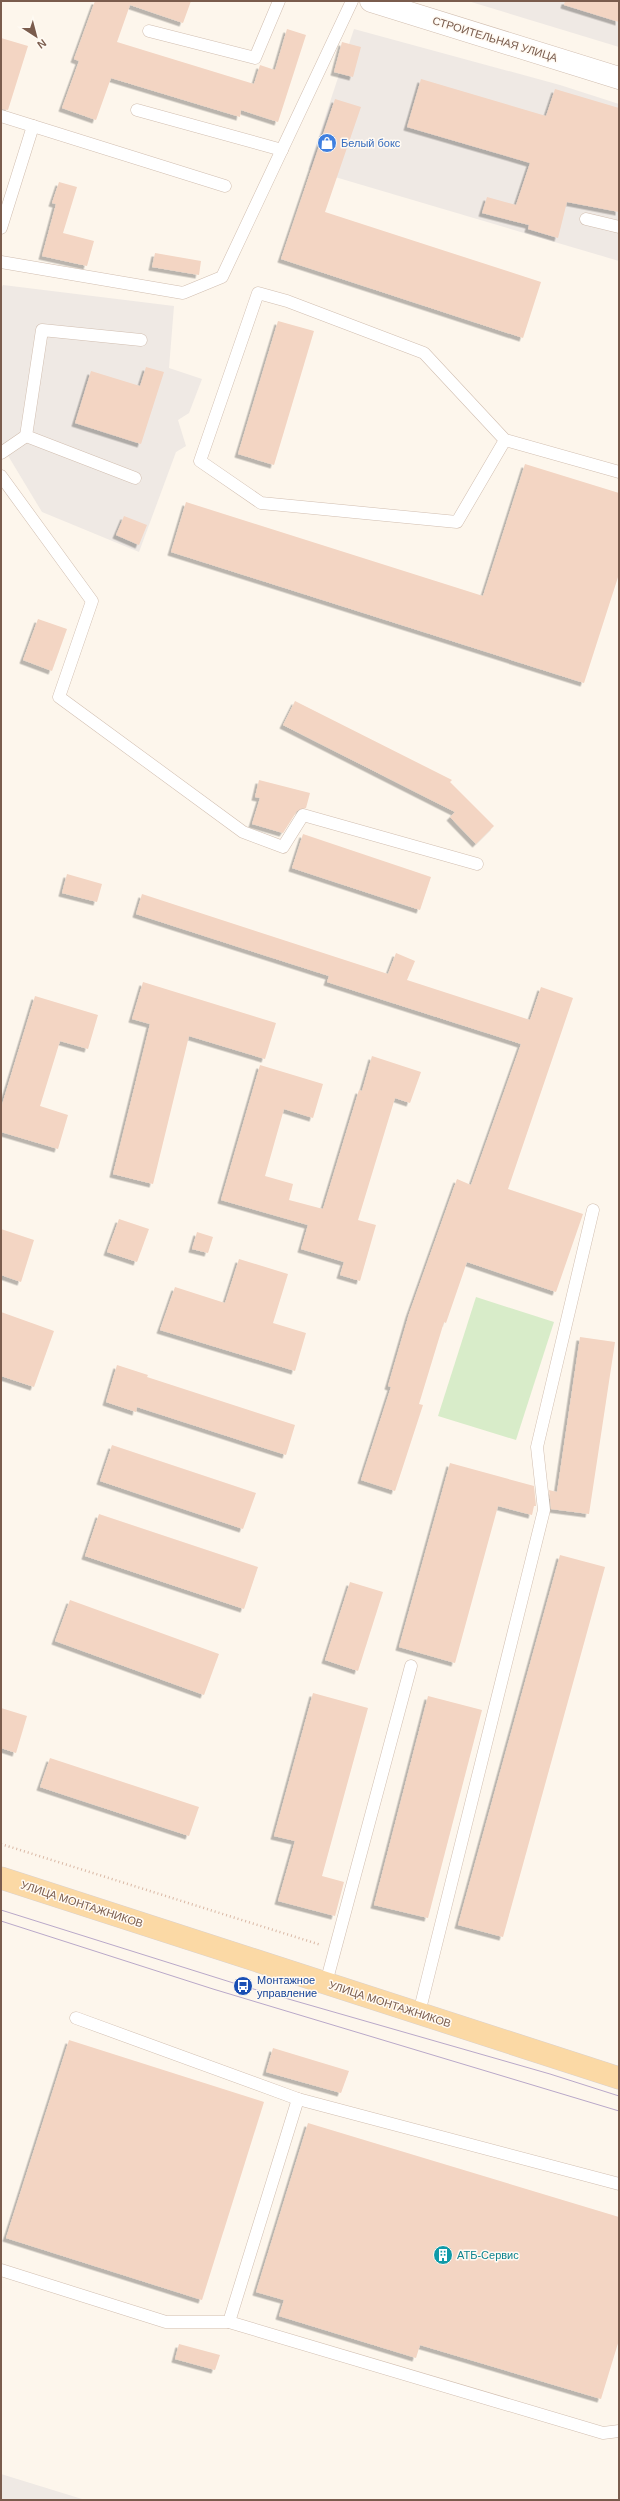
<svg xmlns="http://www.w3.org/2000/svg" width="620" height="2501" font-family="Helvetica,sans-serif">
	<defs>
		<filter id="shadow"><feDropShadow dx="-3.5" dy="3.5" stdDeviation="0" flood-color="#0004"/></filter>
	</defs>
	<rect width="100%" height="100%" fill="#fdf6ec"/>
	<g fill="#efe9e4">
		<path d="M 468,1 L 619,1 L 619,47 Z"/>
		<path d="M 354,29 L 560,85 L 619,104 L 619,261 L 308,169 Z"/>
		<path d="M 3,285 L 174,306 L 169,368 L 202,379 L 189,413 L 178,420 L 186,446 L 176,452 L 139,552 L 42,512 L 1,444 L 1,289 Z"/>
		<path d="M 1,2474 L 82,2499 L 84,2500 L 1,2500 Z"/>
	</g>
	<path fill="#d8ecc9" d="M 476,1297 L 554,1322 L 516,1440 L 438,1416 Z"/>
	<g fill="#f3d5c3" filter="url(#shadow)">
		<path d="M 95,1 L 191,1 L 183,23 L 130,5 L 117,42 L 254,84 L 260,65 L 275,70 L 287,29 L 306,35 L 278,122 L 241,110 L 240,117 L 111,78 L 96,120 L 62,108 L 79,61 L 74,59 Z"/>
		<path d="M 565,1 L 619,1 L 619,22 L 564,5 Z"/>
		<path d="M 1,38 L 28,46 L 8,110 L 1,109 Z"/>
		<path d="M 342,42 L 361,47 L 353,77 L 334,72 Z"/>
		<path d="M 421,79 L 546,116 L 555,89 L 619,108 L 619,212 L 567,202 L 558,238 L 528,229 L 529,225 L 482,213 L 487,197 L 516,205 L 530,163 L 407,127 Z"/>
		<path d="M 335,99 L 361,107 L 325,212 L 541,282 L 523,338 L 281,259 Z"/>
		<path d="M 59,182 L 77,187 L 63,233 L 94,241 L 87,266 L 42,256 L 56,204 L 52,203 Z"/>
		<path d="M 155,253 L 201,261 L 199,275 L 152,267 Z"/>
		<path d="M 278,321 L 314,331 L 274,465 L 238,454 Z"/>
		<path d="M 146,367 L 164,372 L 141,444 L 75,423 L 91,371 L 140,386 Z"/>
		<path d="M 525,464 L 619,493 L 619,574 L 584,683 L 171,552 L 186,502 L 483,596 Z"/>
		<path d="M 124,516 L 147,525 L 139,545 L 116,535 Z"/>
		<path d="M 38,619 L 67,629 L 52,671 L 23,660 Z"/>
		<path d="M 295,701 L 452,780 L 450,782 L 494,826 L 476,844 L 450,817 L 455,812 L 283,725 Z"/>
		<path d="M 259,780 L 310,793 L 306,808 L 297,811 L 283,833 L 252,824 L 260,798 L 255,797 Z"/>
		<path d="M 303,834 L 431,877 L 420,910 L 292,868 Z"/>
		<path d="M 67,874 L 102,884 L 97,902 L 62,893 Z"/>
		<path d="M 142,894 L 388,974 L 396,953 L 415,961 L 407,980 L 530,1020 L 541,987 L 573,998 L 508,1189 L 583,1214 L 556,1292 L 467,1262 L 446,1323 L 444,1322 L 419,1404 L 423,1405 L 395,1491 L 361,1480 L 391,1387 L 388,1386 L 409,1314 L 457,1179 L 471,1185 L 521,1044 L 327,982 L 329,976 L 136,914 Z"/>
		<path d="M 143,982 L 276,1023 L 265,1059 L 189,1036 L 153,1184 L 113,1174 L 150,1024 L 132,1019 Z"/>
		<path d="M 35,996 L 98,1015 L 88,1049 L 60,1041 L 40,1106 L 68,1115 L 58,1149 L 1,1132 L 1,1108 Z"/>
		<path d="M 372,1056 L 421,1072 L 410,1103 L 395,1098 L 358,1220 L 376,1225 L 360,1281 L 340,1275 L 344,1262 L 301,1249 L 308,1225 L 221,1200 L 260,1065 L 323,1084 L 313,1118 L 284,1109 L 265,1176 L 293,1184 L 289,1200 L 323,1209 L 359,1090 L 362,1091 Z"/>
		<path d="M 119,1219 L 149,1229 L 137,1262 L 107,1252 Z"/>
		<path d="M 1,1229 L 34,1240 L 21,1282 L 1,1275 Z"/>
		<path d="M 197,1232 L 213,1237 L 208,1253 L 192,1249 Z"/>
		<path d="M 239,1259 L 288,1274 L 273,1323 L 306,1333 L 295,1371 L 160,1330 L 175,1287 L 225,1303 Z"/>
		<path d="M 1,1312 L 54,1331 L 34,1387 L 1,1376 Z"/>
		<path d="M 580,1337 L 615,1342 L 589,1514 L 551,1509 L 549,1490 L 557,1492 Z"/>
		<path d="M 117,1365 L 148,1375 L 147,1377 L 295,1425 L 286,1455 L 137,1407 L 136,1412 L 106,1402 Z"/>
		<path d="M 112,1445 L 256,1493 L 243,1529 L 100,1481 Z"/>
		<path d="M 450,1463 L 534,1486 L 536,1506 L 534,1506 L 532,1515 L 498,1506 L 455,1663 L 399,1647 Z"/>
		<path d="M 99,1514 L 258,1567 L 244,1609 L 85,1556 Z"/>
		<path d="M 560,1555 L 605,1567 L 503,1937 L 458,1925 Z"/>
		<path d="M 350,1582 L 383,1592 L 358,1671 L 325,1660 Z"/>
		<path d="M 70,1600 L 219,1654 L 204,1695 L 55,1641 Z"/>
		<path d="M 313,1693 L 368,1708 L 322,1876 L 344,1882 L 335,1916 L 278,1901 L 295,1841 L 274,1836 Z"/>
		<path d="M 428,1696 L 482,1710 L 428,1918 L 374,1905 Z"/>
		<path d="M 1,1708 L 27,1716 L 16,1753 L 1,1748 Z"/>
		<path d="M 50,1758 L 199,1807 L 189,1836 L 40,1787 Z"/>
		<path d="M 69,2040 L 264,2102 L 202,2300 L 6,2238 Z"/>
		<path d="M 273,2048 L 349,2071 L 341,2093 L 266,2072 Z"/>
		<path d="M 308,2123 L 619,2217 L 619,2340 L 601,2399 L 420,2345 L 416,2358 L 279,2316 L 284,2300 L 256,2292 Z"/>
		<path d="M 179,2344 L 220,2355 L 215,2370 L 175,2359 Z"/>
	</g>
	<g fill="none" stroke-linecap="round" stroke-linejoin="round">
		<g stroke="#d1beb0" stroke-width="13">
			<g id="service">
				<path d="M 149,31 L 255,58 L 279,1"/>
				<path d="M 137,110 L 282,150"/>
				<path d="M 1,116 L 225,186"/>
				<path d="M 586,219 L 619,227"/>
				<path d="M 1,228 L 33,126"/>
				<path d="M 1,262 L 183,293 L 222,277 L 352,1"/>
				<path d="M 505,440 L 457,522 L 261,503 L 200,461 L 258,293 L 287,301 L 424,353 L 505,440 L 619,472"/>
				<path d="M 1,453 L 26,436"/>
				<path d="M 1,476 L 92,601 L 59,697 L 243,832 L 283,847 L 303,815 L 477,864"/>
				<path d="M 135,478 L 26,436 L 42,330 L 141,340"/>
				<path d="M 326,1983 L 411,1666"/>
				<path d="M 419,2013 L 544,1510 L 537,1447 L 593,1210"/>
				<path d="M 76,2018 L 298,2099"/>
				<path d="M 619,2184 L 298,2099 L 229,2322 L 603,2433 L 619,2431"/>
				<path d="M 1,2270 L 166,2322 L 229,2322"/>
			</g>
		</g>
		<g stroke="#d1beb0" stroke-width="23">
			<path id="minor" d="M 371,1 L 619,78"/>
		</g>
		<g stroke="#dad1cd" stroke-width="23">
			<path id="primary" d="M 1,1878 L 619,2078"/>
		</g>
		<path stroke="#d9b8a5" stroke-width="2.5" stroke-dasharray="1 3" stroke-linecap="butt" d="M 1,1844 L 321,1945"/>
		<use href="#service" stroke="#fff" stroke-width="12"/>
		<use href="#minor" stroke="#fff" stroke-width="22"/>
		<use href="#primary" stroke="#fbd9a5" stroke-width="22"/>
		<g stroke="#b9a8c9" stroke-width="1">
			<path d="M 1,1910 L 243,1986 L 550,2074 L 619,2096"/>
			<path d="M 1,1921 L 213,1989 L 619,2111"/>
		</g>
	</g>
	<defs>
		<g id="shop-disc" transform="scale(1)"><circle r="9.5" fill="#3f7fe0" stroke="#fffaf3"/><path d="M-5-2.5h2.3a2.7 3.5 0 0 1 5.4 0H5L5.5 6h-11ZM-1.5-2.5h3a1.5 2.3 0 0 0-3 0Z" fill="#fff"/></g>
		<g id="bus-disc" transform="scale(1)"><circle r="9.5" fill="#1a4fb4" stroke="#fffaf3"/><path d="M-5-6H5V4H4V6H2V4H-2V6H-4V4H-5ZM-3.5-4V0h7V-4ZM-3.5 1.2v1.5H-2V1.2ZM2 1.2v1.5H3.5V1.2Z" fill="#fff"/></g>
		<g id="building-disc" transform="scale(1)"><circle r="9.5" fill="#0f9aa8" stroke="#fffaf3"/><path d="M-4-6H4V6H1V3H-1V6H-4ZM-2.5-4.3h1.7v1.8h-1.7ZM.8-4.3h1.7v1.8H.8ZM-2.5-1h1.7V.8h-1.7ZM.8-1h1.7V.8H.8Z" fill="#fff"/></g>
	</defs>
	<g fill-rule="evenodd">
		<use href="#shop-disc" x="327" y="143"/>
		<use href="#bus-disc" x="243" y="1986"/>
		<use href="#building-disc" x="443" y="2255"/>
	</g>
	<g text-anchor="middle" stroke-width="3" stroke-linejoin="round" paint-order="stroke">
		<g font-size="11" fill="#7a5c4d" stroke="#fffaf3">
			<text transform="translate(495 39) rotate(17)" y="4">СТРОИТЕЛЬНАЯ УЛИЦА</text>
			<text transform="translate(82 1904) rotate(18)" y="4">УЛИЦА МОНТАЖНИКОВ</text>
			<text transform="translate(390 2004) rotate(18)" y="4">УЛИЦА МОНТАЖНИКОВ</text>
		</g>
		<g font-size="11" fill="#366cbe" stroke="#fffaf3" text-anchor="start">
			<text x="341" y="147">Белый бокс</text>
		</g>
		<g font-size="11" fill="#164399" stroke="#fffaf3" text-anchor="start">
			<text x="257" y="1984">Монтажное<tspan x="257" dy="13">управление</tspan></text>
		</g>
		<g font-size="11" fill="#0d838f" stroke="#fffaf3" text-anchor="start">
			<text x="457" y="2259">АТБ-Сервис</text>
		</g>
	</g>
	<rect width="620" height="2501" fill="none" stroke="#7a5c4d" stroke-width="4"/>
	<g transform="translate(36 36) rotate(144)" stroke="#fffaf3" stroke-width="3" paint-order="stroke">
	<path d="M0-3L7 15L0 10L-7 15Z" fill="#7a5c4d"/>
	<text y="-6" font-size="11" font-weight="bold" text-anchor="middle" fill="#7a5c4d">N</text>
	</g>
</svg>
